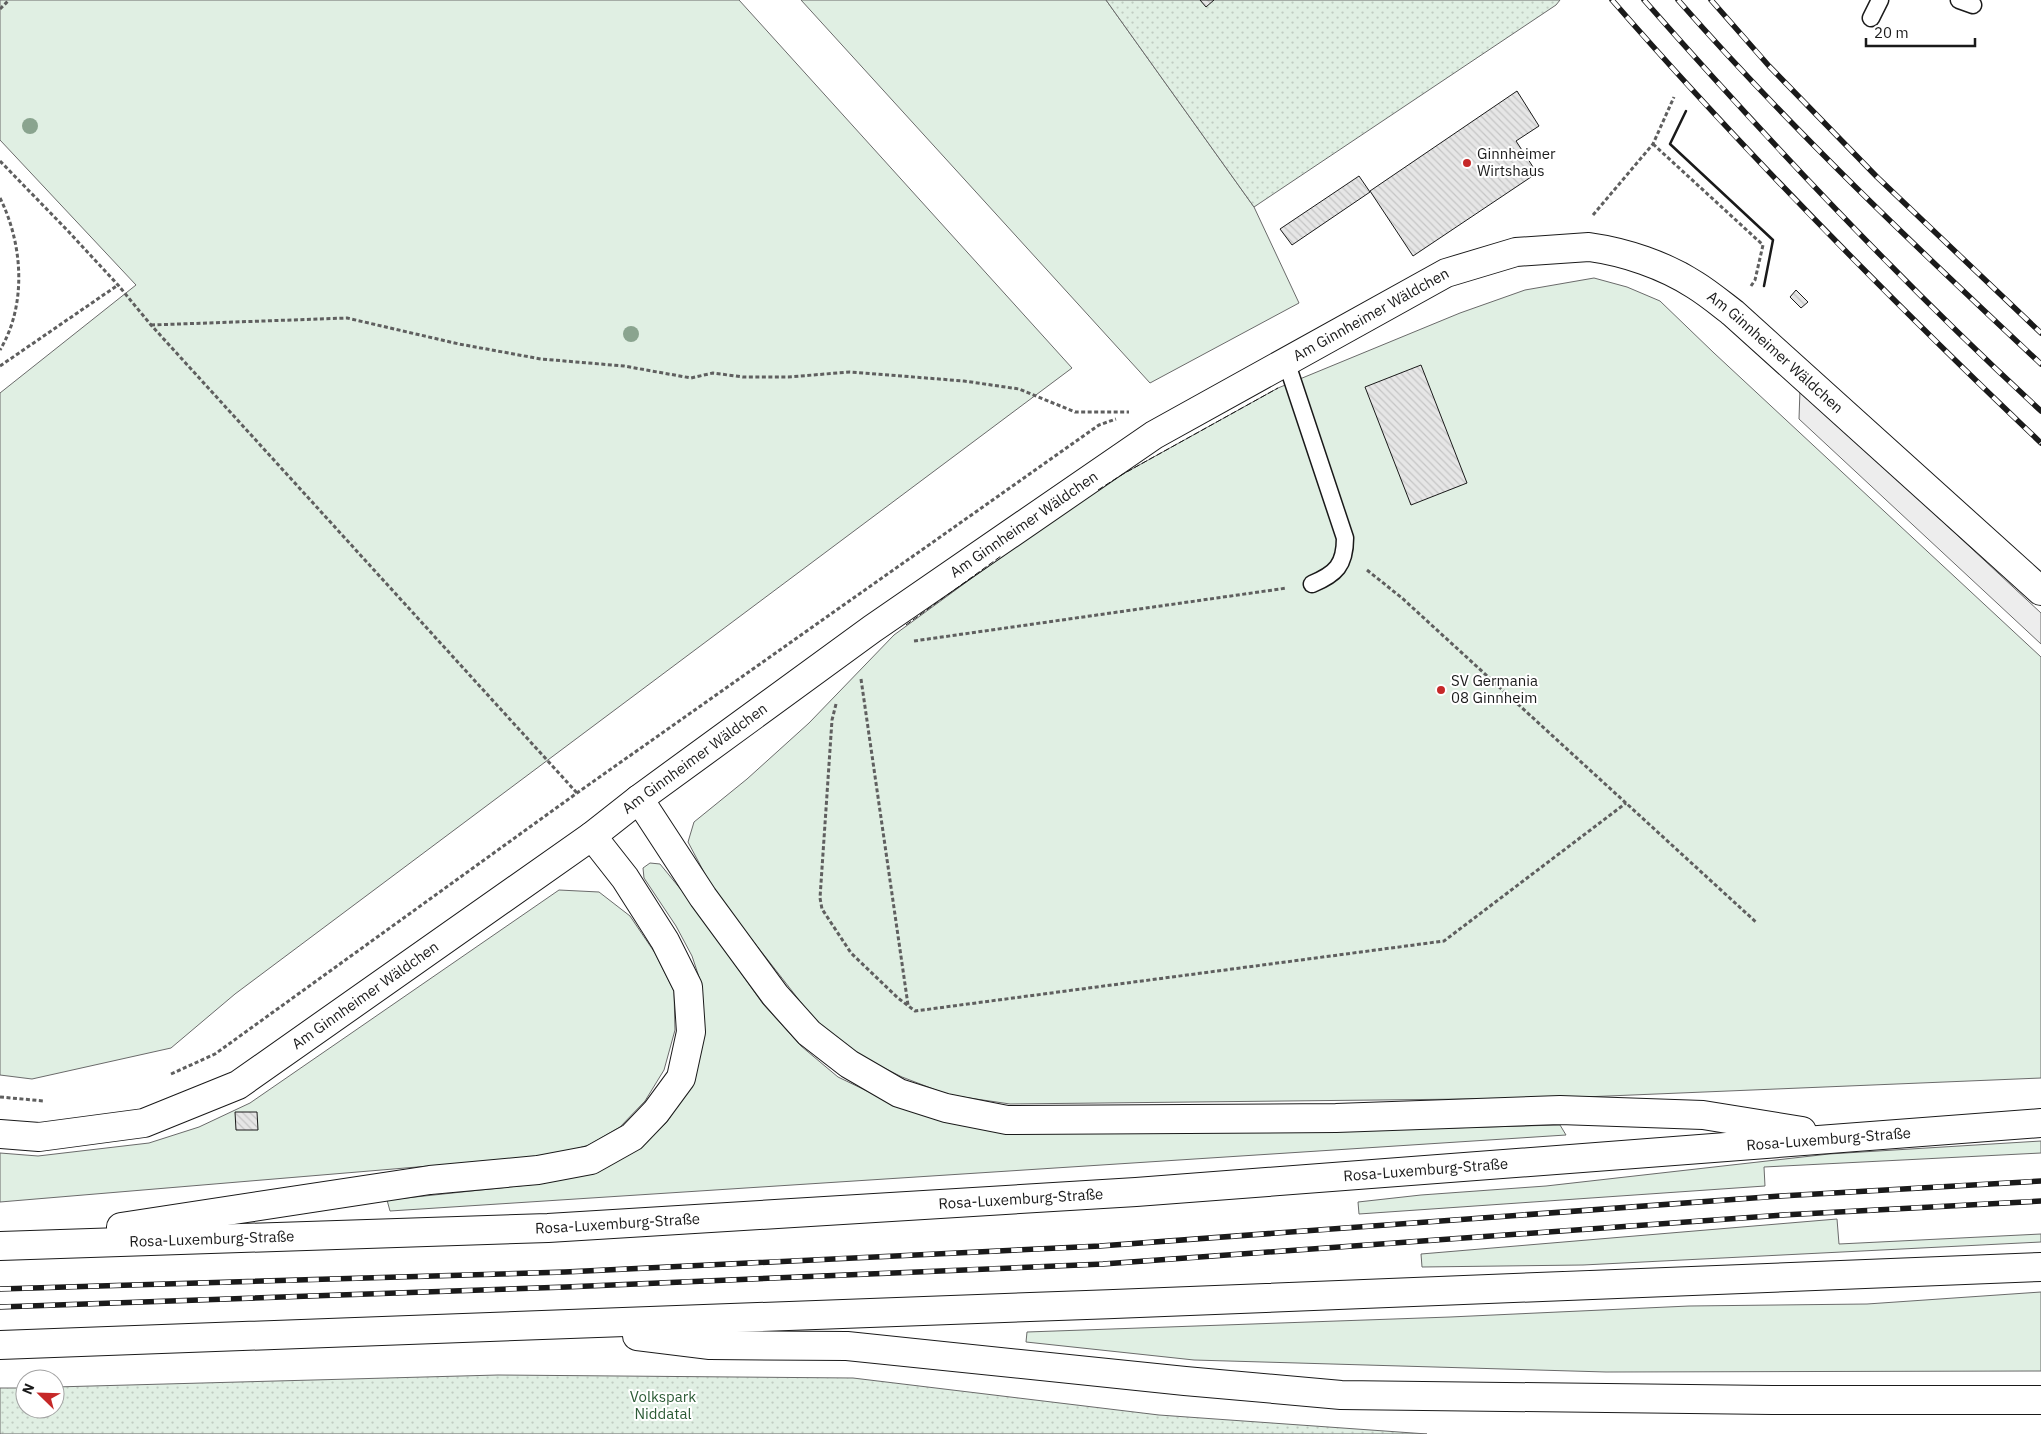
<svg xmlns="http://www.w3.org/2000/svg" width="2041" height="1434" font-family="'IBM Plex Sans',sans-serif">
	<defs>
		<pattern id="park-dots" width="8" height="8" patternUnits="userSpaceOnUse" patternTransform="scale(1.25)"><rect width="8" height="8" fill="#e0efe3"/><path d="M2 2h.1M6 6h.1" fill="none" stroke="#c0ccc2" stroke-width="1.8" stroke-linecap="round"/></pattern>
		<pattern id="building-back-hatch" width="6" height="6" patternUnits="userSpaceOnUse" patternTransform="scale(1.25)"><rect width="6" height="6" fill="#e6e6e6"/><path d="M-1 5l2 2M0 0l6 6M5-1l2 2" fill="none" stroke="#c5c5c5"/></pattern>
	</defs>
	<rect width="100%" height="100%" fill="#fff"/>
	<g fill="#e0efe3" stroke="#6a6a6a">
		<path d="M 0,0 L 739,0 L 1072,368 L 235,994 L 171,1048 L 32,1079 L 0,1075 L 0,393 L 136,285 L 0,140 Z"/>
		<path d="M 801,0 L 1106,0 L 1254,207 L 1299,303 L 1150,383 Z"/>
		<path d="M 1594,278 L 1627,287 L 1660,301 L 1714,353 L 2041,657 L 2041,1078 L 1560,1098 L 1010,1104 L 949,1095 L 902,1077 L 858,1055 L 817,1023 L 714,891 L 688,842 L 694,822 L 747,779 L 809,723 L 894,635 L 1054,518 L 1123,474 L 1278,388 L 1460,313 L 1525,290 Z"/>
		<path d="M 650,863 L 660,864 L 687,897 L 763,1004 L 801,1046 L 838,1077 L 892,1103 L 938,1120 L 1008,1131 L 1334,1131 L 1560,1125 L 1566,1135 L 390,1211 L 387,1200 L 537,1184 L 593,1171 L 636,1150 L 666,1123 L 692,1085 L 703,1009 L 701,983 L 692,956 L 676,926 L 644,878 L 643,868 Z"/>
		<path d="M 559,890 L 599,892 L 630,916 L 655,953 L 674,991 L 675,1030 L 664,1070 L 645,1101 L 620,1127 L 589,1145 L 542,1159 L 429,1166 L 0,1202 L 0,1153 L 38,1156 L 149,1143 L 199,1127 L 250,1103 Z"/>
		<path d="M 2041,1141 L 2041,1153 L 1764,1167 L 1765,1186 L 1359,1214 L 1358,1202 L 1421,1195 L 1546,1186 L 1829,1154 Z"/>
		<path d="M 1837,1219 L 1839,1244 L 2041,1234 L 2041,1242 L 1583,1265 L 1422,1267 L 1421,1254 Z"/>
		<path d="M 2041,1292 L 2041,1371 L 1606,1372 L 1194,1360 L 1026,1342 L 1027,1332 L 1450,1317 L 1689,1306 L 1867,1304 Z"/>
	</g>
	<g fill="url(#park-dots)" stroke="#6a6a6a">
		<path d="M 1106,0 L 1560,0 L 1556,5 L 1254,207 Z"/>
		<path d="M 498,1375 L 853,1378 L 1159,1415 L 1427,1434 L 0,1434 L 0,1388 L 25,1388 L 25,1409 L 55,1409 L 55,1387 Z"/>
	</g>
	<path fill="#ededed" stroke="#6a6a6a" d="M 1800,389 L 2041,613 L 2041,644 L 1799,419 Z"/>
	<g fill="url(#building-back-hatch)" stroke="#1a1a1a">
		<path d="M 1200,0 L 1214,0 L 1206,7 Z"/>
		<path d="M 1517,91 L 1539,126 L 1516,141 L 1537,173 L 1413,256 L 1370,191 Z"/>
		<path d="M 1359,176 L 1370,192 L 1292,245 L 1280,229 Z"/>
		<path d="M 1796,290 L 1808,302 L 1801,308 L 1790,297 Z"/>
		<path d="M 1421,365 L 1467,483 L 1411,505 L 1365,387 Z"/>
		<path d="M 235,1112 L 257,1112 L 258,1130 L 236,1130 Z"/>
	</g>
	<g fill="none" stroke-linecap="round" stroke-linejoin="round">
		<g stroke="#1a1a1a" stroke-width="19">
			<g id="service">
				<path d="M 1959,0 L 1973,5"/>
				<path d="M 1871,18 L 1880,0"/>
				<path d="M 1286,361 L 1345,538 C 1345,565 1336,574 1312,584"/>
			</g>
		</g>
		<g stroke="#1a1a1a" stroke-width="30">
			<g id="minor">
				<path id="s1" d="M 0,1134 L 39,1137 L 144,1123 L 238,1085 L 592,836 L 639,799 L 872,629 L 1154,435 L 1446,273 L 1516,252 L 1589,247 C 1625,252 1664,265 1695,285 C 1708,293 1720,303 1733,313 L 2041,591"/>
			</g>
		</g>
		<g stroke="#1a1a1a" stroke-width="30">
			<g id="trunk">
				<path d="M 639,799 L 703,897 L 775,995 L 809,1033 L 849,1064 L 899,1093 L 946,1108 L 1007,1120 L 1336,1118 L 1560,1110 L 1703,1115 L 1802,1131"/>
				<path d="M 121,1227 L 430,1180 L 538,1170 L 591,1160 L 632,1137 L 656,1112 L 681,1078 L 691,1032 L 688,987 L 665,941 L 625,878 L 592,836"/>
				<path id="s2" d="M 0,1246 L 548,1228 L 1136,1192 L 2041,1123"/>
				<path d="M 637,1336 L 710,1345 L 847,1346 L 1185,1381 L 1341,1395 L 1772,1400 L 2041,1400"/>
				<path d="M 0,1345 C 680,1320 1361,1296 2041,1267"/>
			</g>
		</g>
		<g stroke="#5f5f5f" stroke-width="3" stroke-dasharray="4 2.5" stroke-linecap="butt">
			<path d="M 0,9 L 9,0"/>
			<path d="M 1653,144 L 1763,245 L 1755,280 L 1751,286"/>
			<path d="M 0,161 L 68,231 L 118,285 L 151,325 L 577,793"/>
			<path d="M 0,198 C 23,244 27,305 0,350"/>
			<path d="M 1593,215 L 1653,144 L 1674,97"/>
			<path d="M 151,325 L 347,318 L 459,344 L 541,359 L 624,366 L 691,378 L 713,373 L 743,377 L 788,377 L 850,372 L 964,381 L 1019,389 L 1075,412 L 1129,412"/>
			<path d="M 0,366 L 118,285"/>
			<path d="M 1367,570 L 1402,598 L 1757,923"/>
			<path d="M 914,641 L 1287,588"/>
			<path d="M 861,679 L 908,1005"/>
			<path d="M 836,704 L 832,720 L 820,898 L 822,909 L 851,953 L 898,998 L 915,1011 L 1444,941 L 1626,803"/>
			<path d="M 171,1074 L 215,1054 L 577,793 L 1099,425 L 1116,419"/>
			<path d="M 0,1097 L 44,1101"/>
		</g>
		<use href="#service" stroke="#fff" stroke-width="16"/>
		<use href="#minor" stroke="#fff" stroke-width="28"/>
		<use href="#trunk" stroke="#fff" stroke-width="28"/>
		<g stroke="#1a1a1a" stroke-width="5.5">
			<g id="rail">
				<path d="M 1612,0 C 1747,155 1892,301 2041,443"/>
				<path d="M 1644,0 C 1770,143 1901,282 2041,411"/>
				<path d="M 1678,0 C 1791,129 1916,247 2041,364"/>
				<path d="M 1711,0 L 1769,66 L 1877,177 L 2041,333"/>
				<path d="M 0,1289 L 565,1272 L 1100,1246 L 1781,1196 L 2041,1181"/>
				<path d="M 0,1307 L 566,1287 L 1103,1264 L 1783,1215 L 2041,1201"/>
			</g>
		</g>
		<use href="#rail" stroke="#fff" stroke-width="4" stroke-dasharray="11" stroke-linecap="butt"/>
		<g stroke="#1a1a1a" stroke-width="1" stroke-dasharray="6 2.5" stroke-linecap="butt">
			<path d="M 1098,490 L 1123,474 L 1278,388"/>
			<path d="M 906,625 L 1001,556"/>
		</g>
		<path stroke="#1a1a1a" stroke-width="2.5" d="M 1686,111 L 1670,144 L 1773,240 L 1764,286"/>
	</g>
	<g fill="#8aa48f">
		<circle cx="30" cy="126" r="8"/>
		<circle cx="631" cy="334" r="8"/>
	</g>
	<g fill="#c62828" stroke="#fff" stroke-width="2">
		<circle cx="1467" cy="163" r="5"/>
		<circle cx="1441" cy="690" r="5"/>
	</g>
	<g text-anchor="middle" stroke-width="4" stroke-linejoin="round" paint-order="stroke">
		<g font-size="15" fill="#1a1a1a" stroke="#fff" text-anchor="start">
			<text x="1477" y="159">Ginnheimer<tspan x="1477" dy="17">Wirtshaus</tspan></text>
			<text x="1451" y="686">SV Germania<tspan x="1451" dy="17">08 Ginnheim</tspan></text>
		</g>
		<g font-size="15" fill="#1a1a1a" stroke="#fff">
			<text dy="5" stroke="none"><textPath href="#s1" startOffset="1618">Am Ginnheimer Wäldchen</textPath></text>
			<text dy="5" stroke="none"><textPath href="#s1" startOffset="2068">Am Ginnheimer Wäldchen</textPath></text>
			<text dy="5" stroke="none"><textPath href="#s1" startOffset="1212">Am Ginnheimer Wäldchen</textPath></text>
			<text dy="5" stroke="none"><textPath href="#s1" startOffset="808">Am Ginnheimer Wäldchen</textPath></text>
			<text dy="5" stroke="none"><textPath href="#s1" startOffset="402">Am Ginnheimer Wäldchen</textPath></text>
			<text dy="5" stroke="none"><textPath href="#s2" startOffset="1832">Rosa-Luxemburg-Straße</textPath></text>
			<text dy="5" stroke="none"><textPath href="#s2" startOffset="1428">Rosa-Luxemburg-Straße</textPath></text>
			<text dy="5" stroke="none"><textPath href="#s2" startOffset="1022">Rosa-Luxemburg-Straße</textPath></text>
			<text dy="5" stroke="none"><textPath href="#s2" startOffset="618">Rosa-Luxemburg-Straße</textPath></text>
			<text dy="5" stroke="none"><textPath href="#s2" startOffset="212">Rosa-Luxemburg-Straße</textPath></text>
		</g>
		<g font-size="15" fill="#2b5a34" stroke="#fff">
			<text x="663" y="1402">Volkspark<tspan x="663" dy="17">Niddatal</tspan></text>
		</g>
	</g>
	<g transform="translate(40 1394) rotate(293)"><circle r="24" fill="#ffffff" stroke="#a3a3a3"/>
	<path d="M0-4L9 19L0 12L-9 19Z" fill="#c62828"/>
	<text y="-8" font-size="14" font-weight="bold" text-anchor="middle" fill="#1a1a1a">N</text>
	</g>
	<path d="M1866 38v8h109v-8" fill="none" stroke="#1a1a1a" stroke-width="2.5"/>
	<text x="1874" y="38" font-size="15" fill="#1a1a1a" stroke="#ffffff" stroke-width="4" paint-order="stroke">20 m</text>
</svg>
